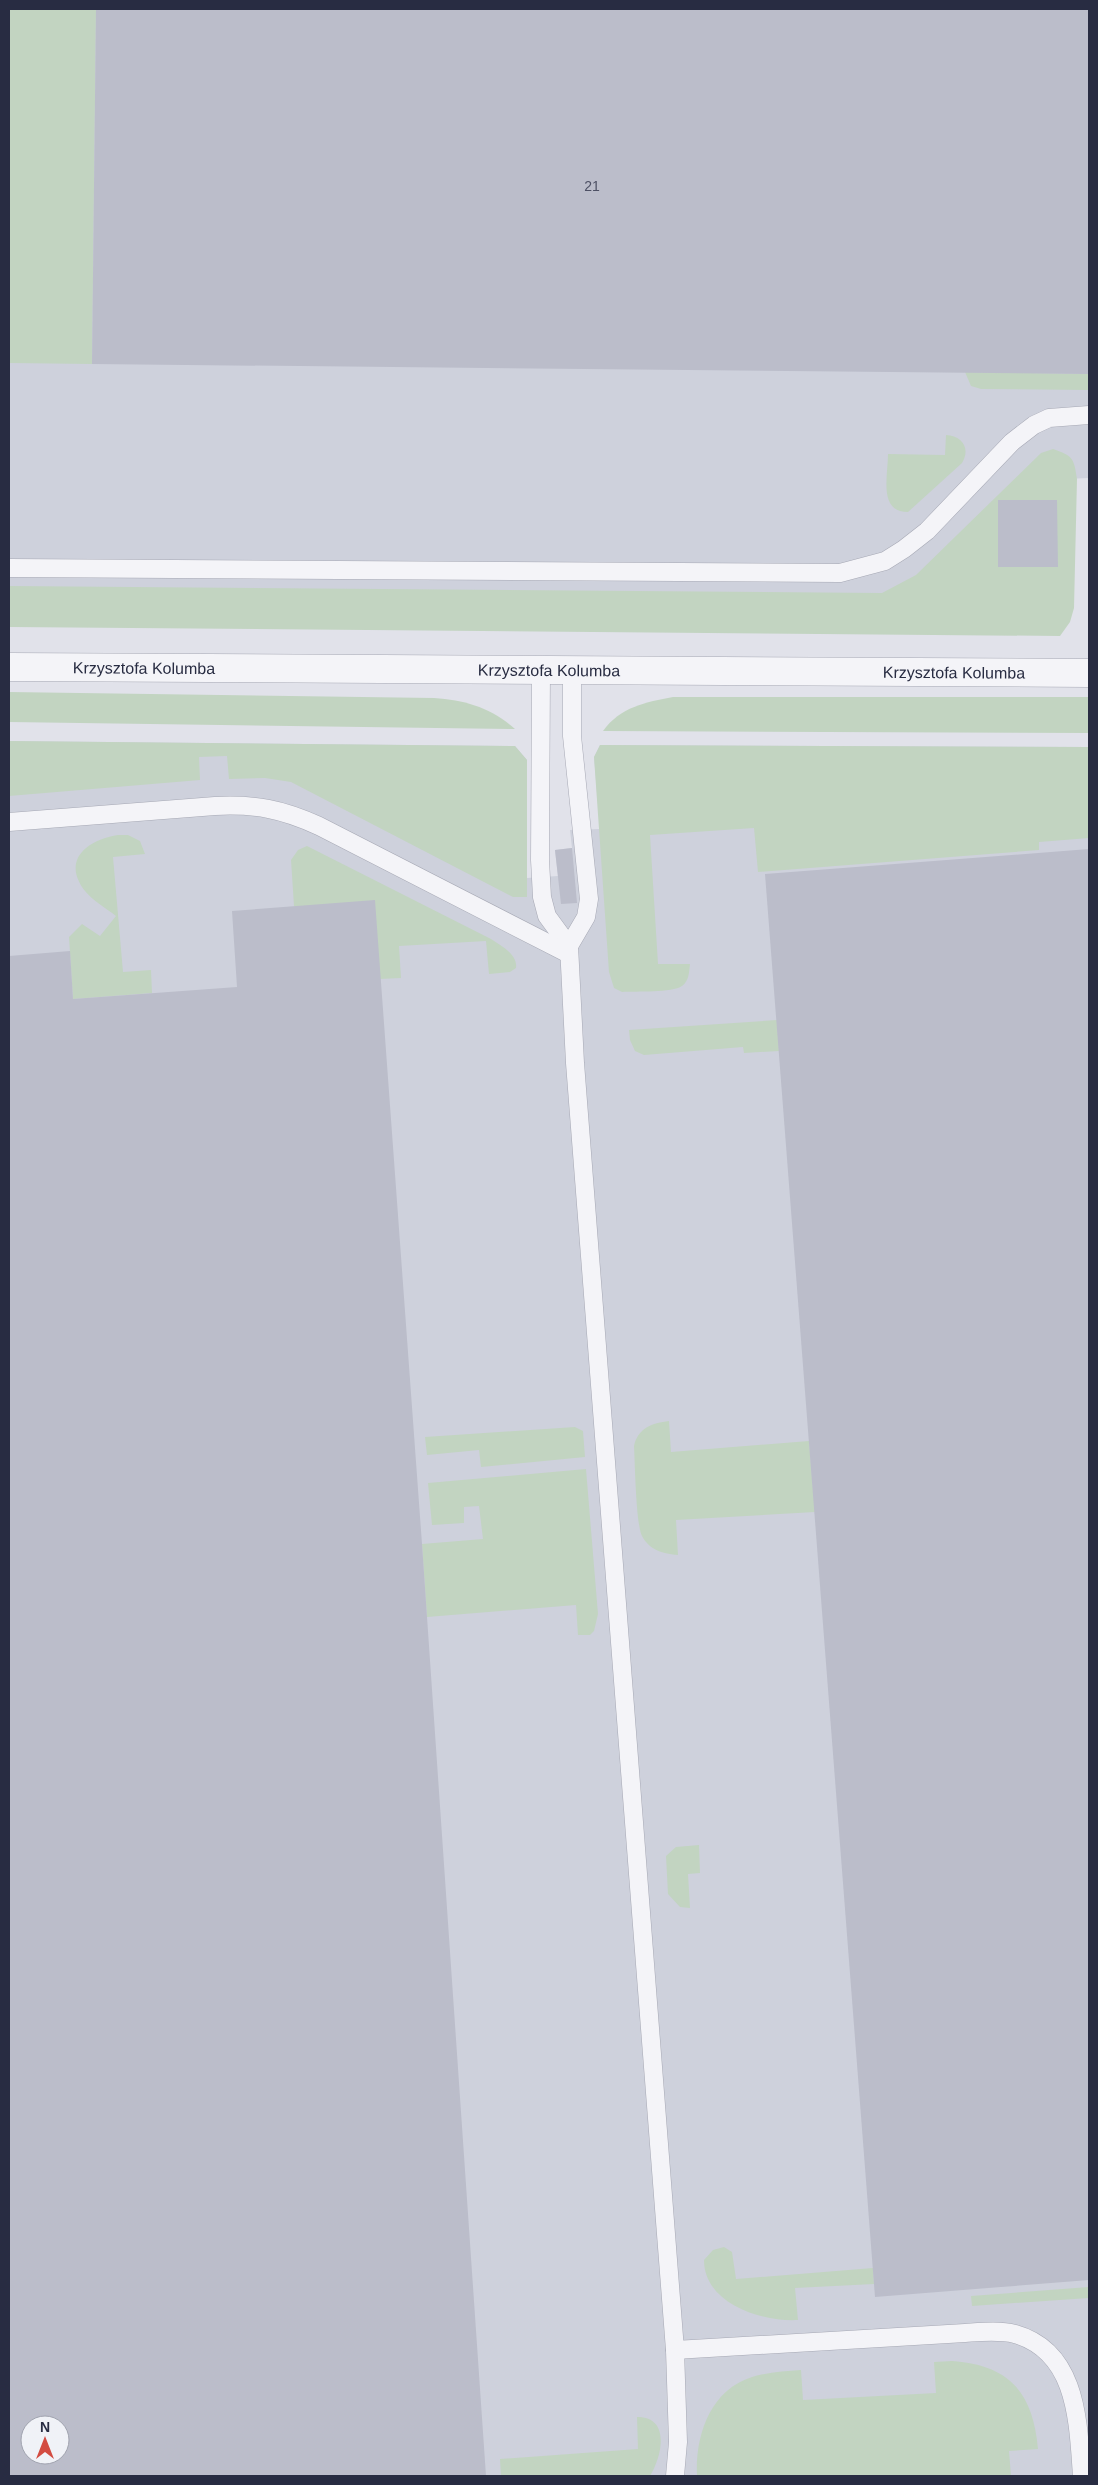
<svg xmlns="http://www.w3.org/2000/svg" width="1098" height="2485" font-family="Arial,sans-serif">
	<rect width="100%" height="100%" fill="#e1e2ea"/>
	<g fill="#ced1dc" fill-rule="evenodd">
		<path d="M 9,9 L 1089,9 L 1089,478 L 1065,479 L 1063,599 L 9,612 Z"/>
		<path d="M 9,741 L 515,746 L 527,760 L 527,878 L 558,876 L 555,850 L 572,848 L 570,830 L 600,829 L 594,757 L 600,745 L 1089,747 L 1089,2476 L 9,2476 ZM 30,2425 L 60,2425 L 60,2455 L 30,2455 Z"/>
	</g>
	<g fill="#c2d4c1">
		<path d="M 9,9 L 96,9 L 92,364 L 9,363 Z"/>
		<path d="M 965,372 L 1089,374 L 1089,390 L 981,389 L 971,386 Z"/>
		<path d="M 946,435 C 962,436 971,448 962,463 L 908,512 C 878,512 888,476 888,454 L 945,455 Z"/>
		<path d="M 1053,449 C 1073,456 1074,458 1077,479 L 1074,608 L 1070,622 L 1060,636 L 9,627 L 9,586 L 882,593 L 916,575 L 1041,453 Z"/>
		<path d="M 9,692 L 434,698 C 466,700 491,708 515,729 L 9,722 Z"/>
		<path d="M 673,697 L 1089,697 L 1089,733 L 603,731 C 620,707 646,702 673,697 Z"/>
		<path d="M 9,741 L 515,746 L 527,760 L 527,897 L 513,897 L 291,782 L 265,778 L 229,779 L 227,756 L 199,757 L 200,780 L 9,796 Z"/>
		<path d="M 600,745 L 1089,747 L 1089,838 L 1039,842 L 1039,850 L 758,872 L 754,828 L 650,835 L 658,964 L 690,964 C 689,972 689,981 682,986 C 672,993 636,991 622,992 L 614,988 L 609,972 L 594,757 Z"/>
		<path d="M 118,835 L 128,835 L 140,841 L 145,854 L 113,857 L 123,972 L 151,970 L 152,993 L 73,999 L 69,937 L 82,924 L 100,936 L 116,916 C 106,908 93,901 85,891 C 61,859 88,840 118,835 Z"/>
		<path d="M 307,846 L 491,939 C 501,946 518,954 516,968 L 510,972 L 489,974 L 486,941 L 399,946 L 401,978 L 380,979 L 294,906 L 291,860 L 298,850 Z"/>
		<path d="M 777,1020 L 779,1051 L 744,1053 L 743,1047 L 644,1055 L 635,1051 L 630,1040 L 629,1030 Z"/>
		<path d="M 669,1421 L 671,1452 L 809,1441 L 815,1512 L 676,1520 L 678,1555 C 664,1554 649,1550 642,1536 C 636,1524 635,1464 634,1446 C 638,1428 652,1423 669,1421 Z"/>
		<path d="M 575,1427 L 583,1431 L 585,1457 L 481,1467 L 479,1450 L 427,1455 L 425,1437 Z"/>
		<path d="M 586,1469 L 598,1614 L 594,1631 L 590,1635 L 578,1635 L 576,1605 L 427,1617 L 422,1544 L 483,1539 L 479,1506 L 464,1507 L 464,1523 L 432,1525 L 428,1483 Z"/>
		<path d="M 699,1845 L 700,1873 L 688,1874 L 690,1908 L 680,1907 L 668,1894 L 666,1856 L 676,1847 Z"/>
		<path d="M 724,2247 L 732,2252 L 736,2279 L 873,2268 L 874,2284 L 795,2288 L 798,2320 C 762,2322 704,2304 704,2260 L 713,2250 Z"/>
		<path d="M 1089,2287 L 1089,2298 L 972,2306 L 971,2296 Z"/>
		<path d="M 952,2361 C 1010,2365 1033,2393 1038,2449 L 1009,2451 L 1011,2476 L 697,2476 C 695,2436 710,2390 752,2377 C 768,2372 785,2371 801,2370 L 803,2400 L 936,2393 L 934,2362 Z"/>
		<path d="M 637,2417 C 671,2417 662,2456 650,2476 L 501,2476 L 500,2459 L 638,2449 Z"/>
	</g>
	<g fill="#bbbdca" fill-rule="evenodd">
		<path d="M 96,9 L 1089,9 L 1089,374 L 92,364 Z"/>
		<path d="M 998,500 L 1057,500 L 1058,567 L 998,567 Z"/>
		<path d="M 572,848 L 577,903 L 561,904 L 555,850 Z"/>
		<path d="M 1089,849 L 1089,2280 L 875,2297 L 765,874 Z"/>
		<path d="M 375,900 L 422,1544 L 486,2476 L 9,2476 L 9,956 L 70,951 L 73,999 L 237,987 L 232,911 ZM 30,2425 L 60,2425 L 60,2455 L 30,2455 Z"/>
	</g>
	<g fill="none" stroke-linecap="round" stroke-linejoin="round">
		<g stroke="#a6a8b4" stroke-width="19">
			<g id="service">
				<path d="M 9,568 L 840,573 L 885,561 L 904,549 L 927,531 L 1012,442 L 1034,425 L 1049,418 L 1089,415"/>
				<path d="M 541,671 L 540,860 L 542,897 L 547,916 L 569,946 L 575,1063 L 675,2350 L 678,2442 L 675,2476"/>
				<path d="M 9,822 L 215,806 C 255,804 282,809 319,826 L 569,954"/>
				<path d="M 569,946 L 586,917 L 589,899 L 572,736 L 572,672"/>
				<path d="M 675,2350 L 965,2333 C 981,2332 999,2330 1015,2334 C 1078,2352 1078,2423 1082,2476"/>
			</g>
		</g>
		<g stroke="#a6a8b4" stroke-width="29">
			<g id="minor">
				<path id="s1" d="M 9,667 L 1089,673"/>
			</g>
		</g>
		<use href="#service" stroke="#f4f4f8" stroke-width="18"/>
		<use href="#minor" stroke="#f4f4f8" stroke-width="28"/>
	</g>
	<g text-anchor="middle" stroke-width="5" stroke-linejoin="round" paint-order="stroke">
		<g font-size="14" fill="#4d5064">
			<text x="592" y="191">21</text>
		</g>
		<g font-size="16" fill="#282c42" stroke="#f0f2f7">
			<text dy="6" stroke="none"><textPath href="#s1" startOffset="135">Krzysztofa Kolumba</textPath></text>
			<text dy="6" stroke="none"><textPath href="#s1" startOffset="540">Krzysztofa Kolumba</textPath></text>
			<text dy="6" stroke="none"><textPath href="#s1" startOffset="945">Krzysztofa Kolumba</textPath></text>
		</g>
	</g>
	<rect width="1098" height="2485" fill="none" stroke="#282c42" stroke-width="20"/>
	<g transform="translate(45 2440)"><circle r="24" fill="#f0f2f7" stroke="#a0a3af"/>
	<path d="M0-4L9 19L0 12L-9 19Z" fill="#d34b41"/>
	<text y="-8" font-size="14" font-weight="bold" text-anchor="middle" fill="#282c42">N</text>
	</g>
</svg>
